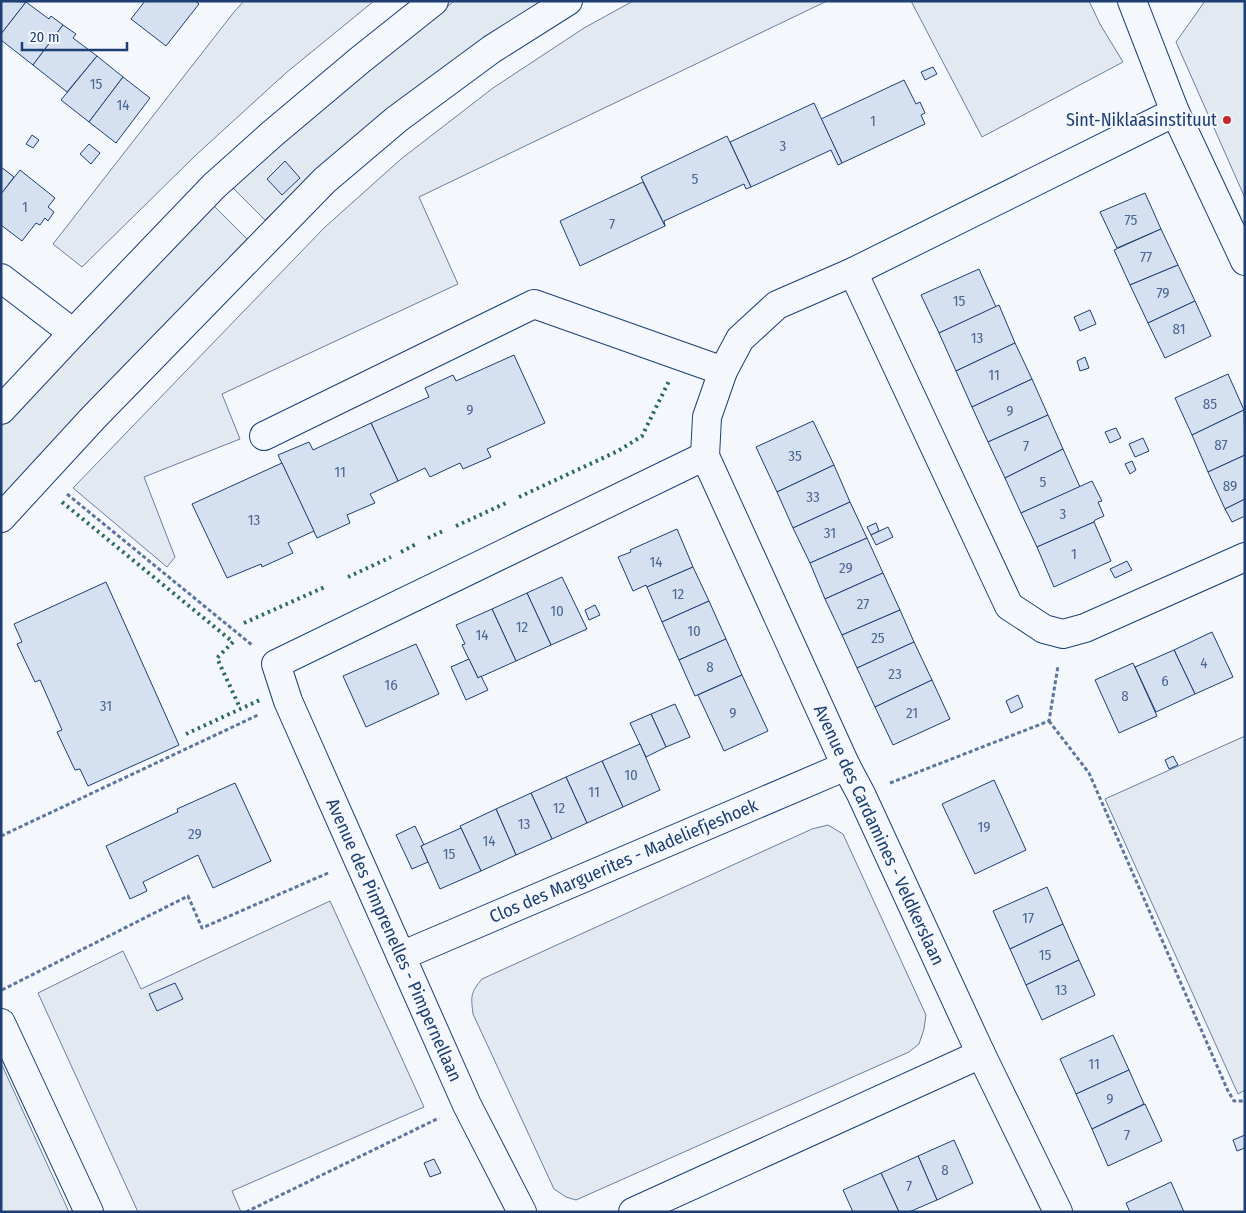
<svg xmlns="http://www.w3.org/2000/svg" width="1246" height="1213" font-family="'Fira Sans Condensed',sans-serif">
	<rect width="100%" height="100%" fill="#f4f7fb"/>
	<g fill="#e3e9f0" stroke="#687fa3">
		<path d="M 244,1 L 374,1 L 287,72 L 196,155 L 82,267 L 53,244 L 234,12 Z"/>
		<path d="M 454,1 L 543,1 L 327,164 L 265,220 L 231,186 L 266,154 Z"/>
		<path d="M 633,1 L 827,1 L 419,197 L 458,284 L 222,394 L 240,439 L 144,477 L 175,557 L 167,567 L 73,488 L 324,228 L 401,159 L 493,88 L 584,28 Z"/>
		<path d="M 911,1 L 1089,1 L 1100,24 L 1123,62 L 982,137 Z"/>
		<path d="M 1205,1 L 1245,1 L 1245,198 L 1176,42 Z"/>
		<path d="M 212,204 L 247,239 L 1,499 L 1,423 Z"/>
		<path d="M 1245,736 L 1245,1090 L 1238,1094 L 1105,799 Z"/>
		<path d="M 828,825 L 843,834 L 926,1015 L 924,1029 L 919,1044 L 909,1052 L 576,1200 L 566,1197 L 554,1189 L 473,1014 C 471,997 470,993 482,979 L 812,829 Z"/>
		<path d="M 330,901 L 424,1107 L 232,1191 L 241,1212 L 138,1212 L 38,993 L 123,951 L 141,989 Z"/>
		<path d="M 1,1063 L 69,1212 L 1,1212 Z"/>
	</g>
	<g fill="#d5e0f0" stroke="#1d3f73">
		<path d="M 1,1 L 26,2 L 1,34 Z"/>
		<path d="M 145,1 L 195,1 L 199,4 L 166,46 L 131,19 Z"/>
		<path d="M 26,2 L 49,19 L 51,16 L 63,25 L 33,65 L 1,40 L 1,34 Z"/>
		<path d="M 63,25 L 76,34 L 73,38 L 97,56 L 67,92 L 33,65 Z"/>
		<path d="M 97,56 L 123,77 L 89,122 L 61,100 Z"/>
		<path d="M 933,67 L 937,74 L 925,80 L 921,72 Z"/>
		<path d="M 123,77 L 150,98 L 116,143 L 89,122 Z"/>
		<path d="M 904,80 L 916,104 L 920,102 L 925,113 L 921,115 L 925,124 L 842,163 L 821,119 Z"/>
		<path d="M 814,103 L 842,163 L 838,165 L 831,150 L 751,187 L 730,142 Z"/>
		<path d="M 32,135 L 39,140 L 33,148 L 26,144 Z"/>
		<path d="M 727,136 L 751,187 L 746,189 L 744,184 L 664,221 L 665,226 L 641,177 Z"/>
		<path d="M 89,144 L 100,153 L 91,164 L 80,154 Z"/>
		<path d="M 285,161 L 300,178 L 282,195 L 267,179 Z"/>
		<path d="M 1,167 L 14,177 L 1,194 Z"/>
		<path d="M 20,170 L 55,198 L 48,207 L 54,212 L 48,221 L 45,218 L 40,225 L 36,223 L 22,241 L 1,225 L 1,194 Z"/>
		<path d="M 643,182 L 665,226 L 580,266 L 560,221 Z"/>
		<path d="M 1145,193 L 1161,229 L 1117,248 L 1100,212 Z"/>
		<path d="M 1161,229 L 1178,265 L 1130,285 L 1114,250 Z"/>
		<path d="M 1178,265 L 1195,301 L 1148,323 L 1130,285 Z"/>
		<path d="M 979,269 L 996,307 L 939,333 L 921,295 Z"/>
		<path d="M 1195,301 L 1211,336 L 1165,358 L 1148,323 Z"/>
		<path d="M 999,305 L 1015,343 L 956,371 L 939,333 Z"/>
		<path d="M 1090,310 L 1096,324 L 1080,331 L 1074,317 Z"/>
		<path d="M 1015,343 L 1032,379 L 972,407 L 956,371 Z"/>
		<path d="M 514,355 L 545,423 L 487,449 L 491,457 L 463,469 L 460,463 L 430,477 L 425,468 L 398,481 L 371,423 L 429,397 L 425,388 L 453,375 L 456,381 Z"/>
		<path d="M 1085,357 L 1089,368 L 1080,371 L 1077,361 Z"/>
		<path d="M 1228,374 L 1244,410 L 1192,435 L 1175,398 Z"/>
		<path d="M 1032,379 L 1048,415 L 988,442 L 972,407 Z"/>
		<path d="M 1244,410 L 1245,455 L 1208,472 L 1192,435 Z"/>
		<path d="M 1048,415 L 1063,449 L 1005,478 L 988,442 Z"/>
		<path d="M 813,421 L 834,465 L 777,492 L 756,447 Z"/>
		<path d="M 371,423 L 398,481 L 370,494 L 375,503 L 347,515 L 350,523 L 317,538 L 278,455 L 309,442 L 313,450 Z"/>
		<path d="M 1116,428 L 1121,438 L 1110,443 L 1105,432 Z"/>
		<path d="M 1143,438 L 1149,451 L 1135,457 L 1129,444 Z"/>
		<path d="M 1063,449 L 1080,487 L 1021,513 L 1005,478 Z"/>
		<path d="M 1245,455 L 1245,499 L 1225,509 L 1208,472 Z"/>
		<path d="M 1132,461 L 1136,470 L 1130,474 L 1125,464 Z"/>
		<path d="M 282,463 L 314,531 L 288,543 L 293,553 L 262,567 L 261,564 L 227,578 L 192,504 Z"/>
		<path d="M 834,465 L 850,502 L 793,528 L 777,492 Z"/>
		<path d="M 1092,481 L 1102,501 L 1098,502 L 1104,516 L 1095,520 L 1094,522 L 1037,547 L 1021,513 Z"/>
		<path d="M 1245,499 L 1245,516 L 1232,522 L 1225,509 Z"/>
		<path d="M 850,502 L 867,538 L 810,563 L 793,528 Z"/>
		<path d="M 1094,522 L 1111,561 L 1054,587 L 1037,547 Z"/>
		<path d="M 876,523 L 879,531 L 871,535 L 867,527 Z"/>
		<path d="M 888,527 L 893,537 L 876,545 L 871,535 Z"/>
		<path d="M 677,529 L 693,567 L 647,587 L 646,585 L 633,591 L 618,557 L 631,552 L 630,550 Z"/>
		<path d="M 867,538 L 883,573 L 825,599 L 810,563 Z"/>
		<path d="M 1127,561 L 1132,570 L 1115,578 L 1110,569 Z"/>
		<path d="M 693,567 L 709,601 L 662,622 L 647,587 Z"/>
		<path d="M 883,573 L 900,610 L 842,635 L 825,599 Z"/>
		<path d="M 562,577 L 587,629 L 551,645 L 527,593 Z"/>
		<path d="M 106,582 L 179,745 L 88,786 L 80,769 L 75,770 L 57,732 L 62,730 L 40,680 L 35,682 L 17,644 L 22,642 L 14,624 Z"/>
		<path d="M 527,593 L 551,645 L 516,661 L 492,609 Z"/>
		<path d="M 709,601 L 726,639 L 679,660 L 662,622 Z"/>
		<path d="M 595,605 L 600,615 L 589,620 L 585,610 Z"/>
		<path d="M 492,609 L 516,661 L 478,678 L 462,645 L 465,644 L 456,625 Z"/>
		<path d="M 900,610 L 914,642 L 857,668 L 842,635 Z"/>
		<path d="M 1212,632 L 1233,677 L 1195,694 L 1174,650 Z"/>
		<path d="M 726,639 L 742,675 L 695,696 L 679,660 Z"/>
		<path d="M 914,642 L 932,680 L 875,707 L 857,668 Z"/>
		<path d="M 416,644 L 439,694 L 366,727 L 343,676 Z"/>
		<path d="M 1174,650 L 1195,694 L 1156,712 L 1135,667 Z"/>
		<path d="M 469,659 L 478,678 L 481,676 L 488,690 L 466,700 L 451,667 Z"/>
		<path d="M 1133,663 L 1157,716 L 1119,733 L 1095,680 Z"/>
		<path d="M 742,675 L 768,731 L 724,751 L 698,695 Z"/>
		<path d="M 932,680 L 950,719 L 893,745 L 875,707 Z"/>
		<path d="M 1018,695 L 1023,707 L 1011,713 L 1006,701 Z"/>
		<path d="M 675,704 L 690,737 L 666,747 L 651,714 Z"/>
		<path d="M 651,714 L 666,747 L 646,757 L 630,723 Z"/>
		<path d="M 640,744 L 660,790 L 623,807 L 602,761 Z"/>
		<path d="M 1173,756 L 1178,765 L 1169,769 L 1165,760 Z"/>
		<path d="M 602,761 L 623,807 L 587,823 L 566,777 Z"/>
		<path d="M 566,777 L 587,823 L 552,839 L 531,793 Z"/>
		<path d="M 994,780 L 1026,850 L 975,874 L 942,804 Z"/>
		<path d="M 235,783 L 271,861 L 213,888 L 198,855 L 143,882 L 147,891 L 130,899 L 106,846 L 178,812 L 177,809 Z"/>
		<path d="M 531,793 L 552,839 L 516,855 L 496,809 Z"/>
		<path d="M 496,809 L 516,855 L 481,871 L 460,826 Z"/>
		<path d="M 415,826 L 424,845 L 421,846 L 428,862 L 412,869 L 396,835 Z"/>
		<path d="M 461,828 L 481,871 L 440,889 L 421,846 Z"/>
		<path d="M 1047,887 L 1063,924 L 1010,949 L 993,911 Z"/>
		<path d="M 1063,924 L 1079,960 L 1026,985 L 1010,949 Z"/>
		<path d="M 1079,960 L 1095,995 L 1042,1020 L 1026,985 Z"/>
		<path d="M 175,983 L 183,999 L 157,1011 L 149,994 Z"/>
		<path d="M 1113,1035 L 1129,1070 L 1076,1094 L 1060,1059 Z"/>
		<path d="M 1129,1070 L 1144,1104 L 1092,1129 L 1076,1094 Z"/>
		<path d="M 1145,1104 L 1162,1141 L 1108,1166 L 1092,1129 Z"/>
		<path d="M 1245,1135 L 1245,1148 L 1237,1151 L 1233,1140 Z"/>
		<path d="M 954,1140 L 973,1183 L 937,1200 L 918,1156 Z"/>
		<path d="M 918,1156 L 937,1200 L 909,1212 L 899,1212 L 881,1173 Z"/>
		<path d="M 434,1159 L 441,1173 L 430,1177 L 424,1163 Z"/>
		<path d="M 881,1173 L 899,1212 L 853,1212 L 843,1190 Z"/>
		<path d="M 1171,1182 L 1184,1212 L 1130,1212 L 1126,1203 Z"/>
	</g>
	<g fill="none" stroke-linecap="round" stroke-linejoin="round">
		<g stroke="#1d3f73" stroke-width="30">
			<g id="minor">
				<path d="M 1132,1 L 1175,112 L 1245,261"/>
				<path d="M 853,272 L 1009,606 L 1044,629 L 1063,634 L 1085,628 L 1245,557"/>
				<path d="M 1,278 L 73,333"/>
				<path d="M 264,436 L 534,304 L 723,371"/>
				<path id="s1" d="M 401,956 L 846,766"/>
				<path d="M 1,1023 L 89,1212"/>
				<path d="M 522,1212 L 467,1105 L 288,701 L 276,664 L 705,456"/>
				<path d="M 633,1212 L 981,1054"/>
				<path d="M 1058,1212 L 981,1054 L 861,794 L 846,766 L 705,456 L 707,417 L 723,371 L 740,339 L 777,305 L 853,272 L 1175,112"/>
			</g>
		</g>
		<g stroke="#1d3f73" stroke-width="30">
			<g id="tertiary">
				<path d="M 1,410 L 73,333 L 214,186 L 272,134 L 360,60 L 434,1"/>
				<path d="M 1,518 L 94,417 L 325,180 L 397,119 L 492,49 L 568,1"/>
			</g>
		</g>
		<g stroke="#5e769c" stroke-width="3" stroke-dasharray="4 2.5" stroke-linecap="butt">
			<path d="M 67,494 L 252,645"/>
			<path d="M 1049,721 L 1089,773 L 1228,1091 L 1234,1101 L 1245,1101"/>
			<path d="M 890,783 L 1049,721 L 1058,666"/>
			<path d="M 1,836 L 258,715"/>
			<path d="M 2,990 L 188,896 L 202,928 L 328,873"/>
			<path d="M 246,1212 L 439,1118"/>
		</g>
		<use href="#minor" stroke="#f4f7fb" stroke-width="28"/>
		<use href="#tertiary" stroke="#f4f7fb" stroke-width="28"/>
		<g stroke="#2c6c60" stroke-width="4" stroke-dasharray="2.5 4" stroke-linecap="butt">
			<path d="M 519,497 L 618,451 L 642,436 L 670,379"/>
			<path d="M 62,502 L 233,642 L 217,658 L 240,708"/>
			<path d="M 456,526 L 506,503"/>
			<path d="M 428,538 L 443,531"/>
			<path d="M 401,552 L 418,543"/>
			<path d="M 348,577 L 391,557"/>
			<path d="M 244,623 L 327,586"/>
			<path d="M 186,734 L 262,699"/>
		</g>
	</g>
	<circle fill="#c62828" stroke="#f4f7fb" stroke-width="2" cx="1227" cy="120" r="5"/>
	<g text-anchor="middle" stroke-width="4" stroke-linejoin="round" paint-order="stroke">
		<g font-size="15" fill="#4b6792">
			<text x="96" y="89">15</text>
			<text x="123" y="110">14</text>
			<text x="873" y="126">1</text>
			<text x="783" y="151">3</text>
			<text x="695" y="184">5</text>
			<text x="25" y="212">1</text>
			<text x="1131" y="225">75</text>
			<text x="612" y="229">7</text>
			<text x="1146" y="262">77</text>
			<text x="1163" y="298">79</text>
			<text x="959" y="306">15</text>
			<text x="1179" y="334">81</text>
			<text x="977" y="343">13</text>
			<text x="994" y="380">11</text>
			<text x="1210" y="409">85</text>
			<text x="470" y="415">9</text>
			<text x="1010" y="416">9</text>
			<text x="1221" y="450">87</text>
			<text x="1026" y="451">7</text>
			<text x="795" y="461">35</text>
			<text x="340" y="477">11</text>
			<text x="1043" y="487">5</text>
			<text x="1230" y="491">89</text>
			<text x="813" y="502">33</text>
			<text x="1063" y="519">3</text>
			<text x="254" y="525">13</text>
			<text x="830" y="538">31</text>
			<text x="1074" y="559">1</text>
			<text x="656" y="567">14</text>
			<text x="846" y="573">29</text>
			<text x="678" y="599">12</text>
			<text x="863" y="609">27</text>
			<text x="557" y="616">10</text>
			<text x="522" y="632">12</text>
			<text x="694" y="636">10</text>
			<text x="482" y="640">14</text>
			<text x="878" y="643">25</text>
			<text x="1204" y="668">4</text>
			<text x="710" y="672">8</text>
			<text x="895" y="679">23</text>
			<text x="1165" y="686">6</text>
			<text x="391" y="690">16</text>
			<text x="1125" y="701">8</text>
			<text x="106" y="711">31</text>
			<text x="733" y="718">9</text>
			<text x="912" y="718">21</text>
			<text x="631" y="780">10</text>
			<text x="594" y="797">11</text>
			<text x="559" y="813">12</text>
			<text x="524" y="829">13</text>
			<text x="984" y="832">19</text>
			<text x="195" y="839">29</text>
			<text x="489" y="846">14</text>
			<text x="449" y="859">15</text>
			<text x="1028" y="923">17</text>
			<text x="1045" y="960">15</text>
			<text x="1061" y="995">13</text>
			<text x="1094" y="1069">11</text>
			<text x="1110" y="1104">9</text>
			<text x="1127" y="1140">7</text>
			<text x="945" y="1175">8</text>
			<text x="909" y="1191">7</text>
		</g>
		<g font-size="18" fill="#1d3f73" stroke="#f4f7fb" text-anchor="end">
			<text x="1217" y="126">Sint-Niklaasinstituut</text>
		</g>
		<g font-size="18" fill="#1d3f73" stroke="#f4f7fb">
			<text transform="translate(879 835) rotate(65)" y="6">Avenue des Cardamines - Veldkerslaan</text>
			<text dy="6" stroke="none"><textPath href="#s1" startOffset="242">Clos des Marguerites - Madeliefjeshoek</textPath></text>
			<text transform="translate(394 940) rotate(66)" y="6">Avenue des Pimprenelles - Pimpernellaan</text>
		</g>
	</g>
	<rect width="1246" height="1213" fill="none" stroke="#1d3f73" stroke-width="5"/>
	<path d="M22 42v8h105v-8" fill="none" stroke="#1d3f73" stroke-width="2.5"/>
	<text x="30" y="42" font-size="15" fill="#1d3f73" stroke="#f4f7fb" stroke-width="4" paint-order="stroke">20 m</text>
</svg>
